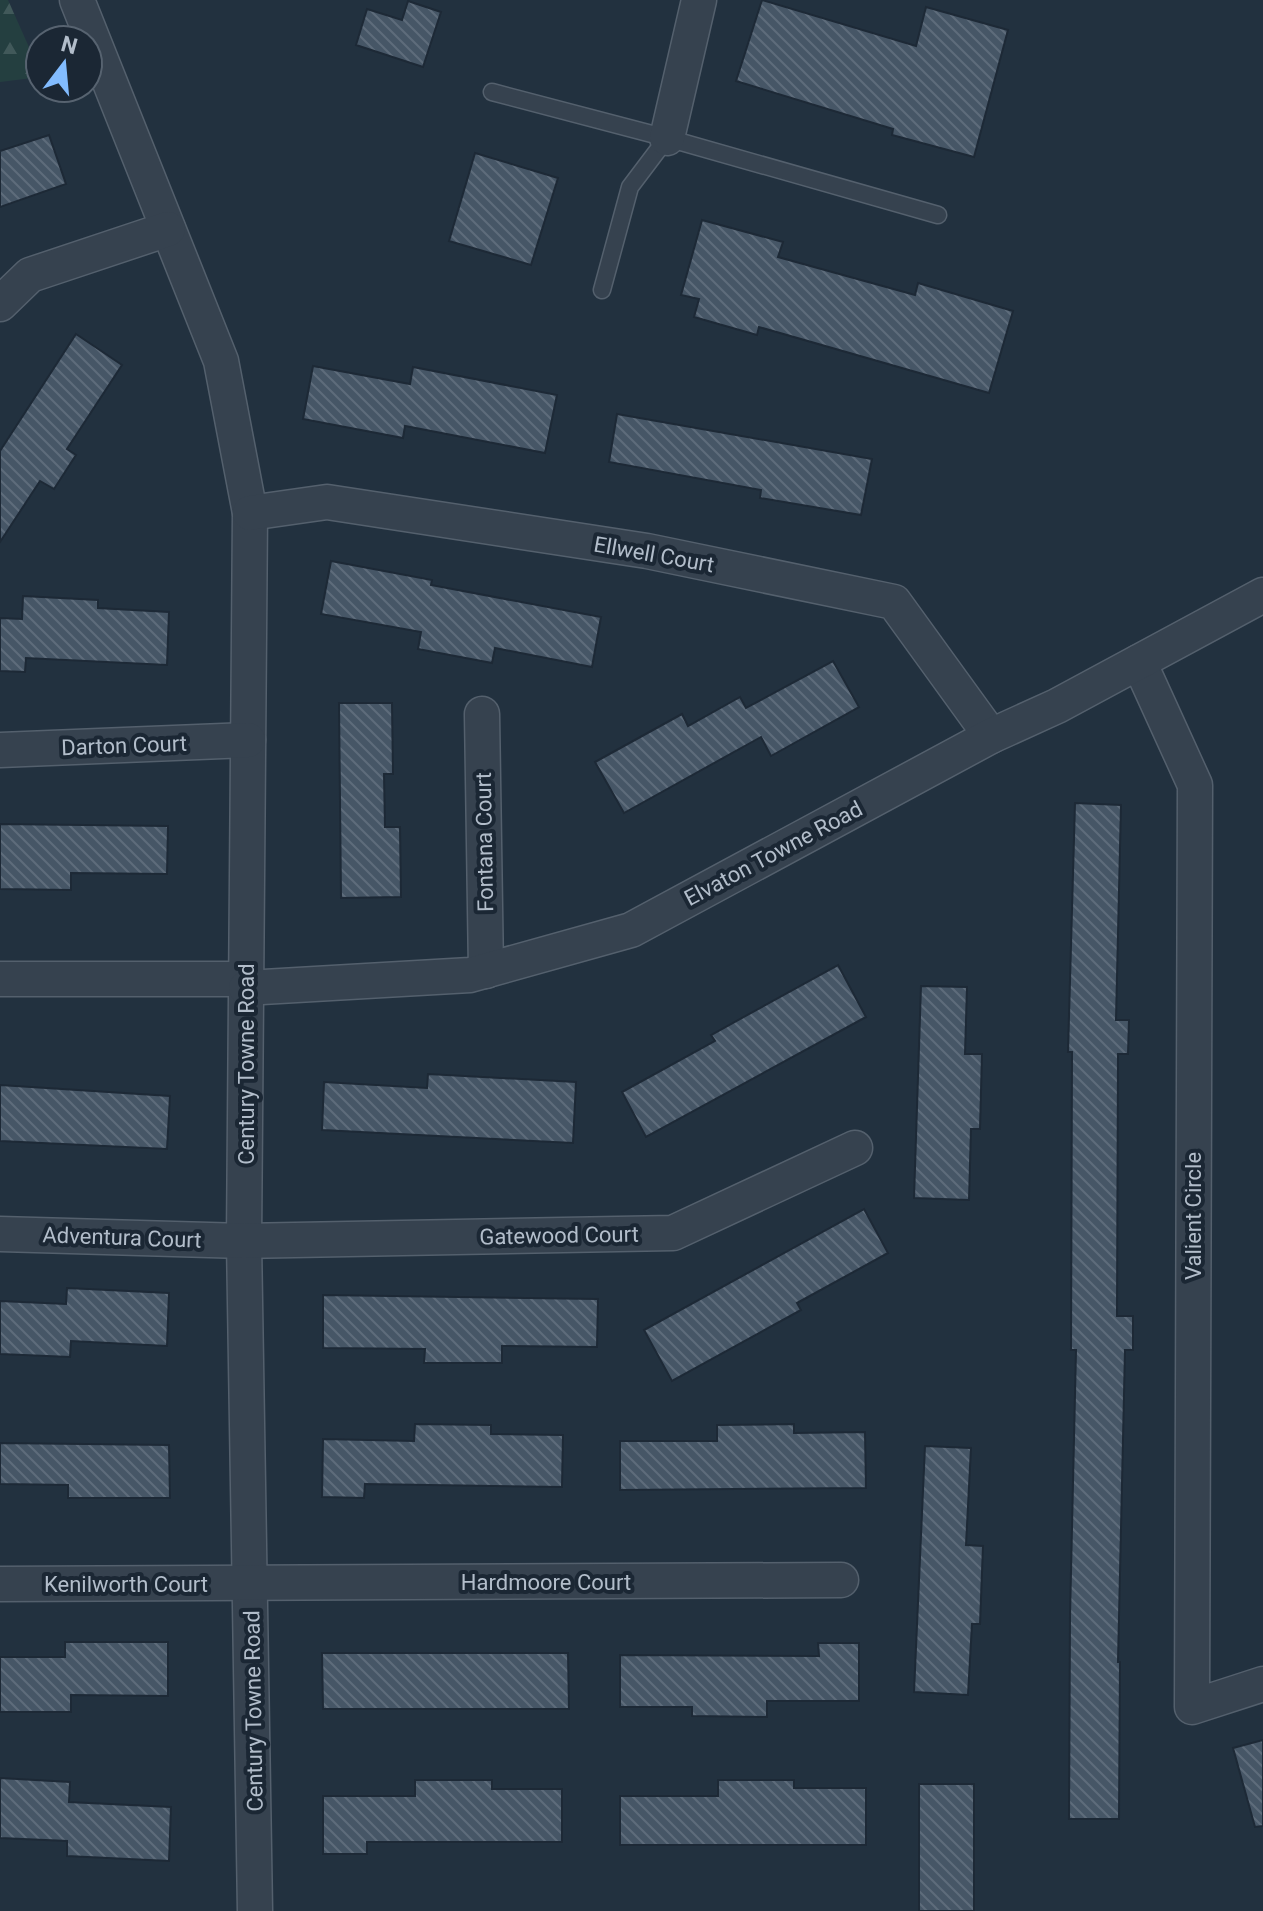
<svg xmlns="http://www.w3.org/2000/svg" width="1263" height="1911" font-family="Roboto,sans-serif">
	<defs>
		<pattern id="forest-firs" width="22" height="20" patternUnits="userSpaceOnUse" patternTransform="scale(2)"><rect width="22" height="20" fill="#243f40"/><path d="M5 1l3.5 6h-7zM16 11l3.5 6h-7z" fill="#41595a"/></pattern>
		<pattern id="building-back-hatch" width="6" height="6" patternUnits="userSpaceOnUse" patternTransform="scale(2)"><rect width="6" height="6" fill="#465666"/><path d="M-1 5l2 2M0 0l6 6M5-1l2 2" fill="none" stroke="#5e6c7b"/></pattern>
	</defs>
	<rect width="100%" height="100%" fill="#22313f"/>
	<path fill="url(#forest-firs)" d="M 0,0 L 8,0 L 40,72 L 40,77 L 0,82 Z"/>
	<g fill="url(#building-back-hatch)" stroke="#1d2936" stroke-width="2">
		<path d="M 762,0 L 916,46 L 926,7 L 1008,30 L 974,157 L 892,135 L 893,129 L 736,81 Z"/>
		<path d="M 408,1 L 441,12 L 423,67 L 356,45 L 367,9 L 402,20 Z"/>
		<path d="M 49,135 L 66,184 L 0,207 L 0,151 Z"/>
		<path d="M 475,153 L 558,178 L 531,265 L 449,241 Z"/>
		<path d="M 702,220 L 783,242 L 778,257 L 915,295 L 918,283 L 1013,311 L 989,393 L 759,327 L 757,335 L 694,317 L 699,299 L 681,295 Z"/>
		<path d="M 76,334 L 122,365 L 67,449 L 76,455 L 54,489 L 40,481 L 0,542 L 0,451 Z"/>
		<path d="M 313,366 L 410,384 L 413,367 L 557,395 L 545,453 L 405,426 L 403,438 L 303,419 Z"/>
		<path d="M 617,414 L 872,459 L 861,515 L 760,498 L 761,490 L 609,462 Z"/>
		<path d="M 331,561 L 432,580 L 431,585 L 601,617 L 592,667 L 495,648 L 492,663 L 418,649 L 421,632 L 321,614 Z"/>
		<path d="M 23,596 L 98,600 L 98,608 L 169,612 L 167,665 L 26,658 L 25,672 L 0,671 L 0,618 L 22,619 Z"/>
		<path d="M 833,661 L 859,707 L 771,756 L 761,737 L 624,813 L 595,762 L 682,714 L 688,726 L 740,697 L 746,708 Z"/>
		<path d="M 339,703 L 392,703 L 393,774 L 384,774 L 385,827 L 400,827 L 401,897 L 341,898 Z"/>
		<path d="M 1075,803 L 1121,805 L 1116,1020 L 1129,1020 L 1128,1054 L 1118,1054 L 1117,1316 L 1133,1316 L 1133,1350 L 1125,1350 L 1118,1662 L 1120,1662 L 1119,1819 L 1069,1819 L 1070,1616 L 1076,1350 L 1071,1350 L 1072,1052 L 1068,1052 Z"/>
		<path d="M 0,824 L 168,826 L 167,874 L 71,873 L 71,890 L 0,889 Z"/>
		<path d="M 838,965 L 866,1017 L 646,1137 L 622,1092 L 715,1041 L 711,1035 Z"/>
		<path d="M 921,986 L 967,987 L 965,1054 L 982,1054 L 980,1129 L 971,1129 L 969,1200 L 914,1198 Z"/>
		<path d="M 428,1074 L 576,1082 L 573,1143 L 322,1130 L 324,1082 L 427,1088 Z"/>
		<path d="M 0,1085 L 170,1096 L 167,1149 L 0,1141 Z"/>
		<path d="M 864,1209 L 888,1253 L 797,1303 L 801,1310 L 672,1381 L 644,1330 Z"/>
		<path d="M 67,1288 L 169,1293 L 167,1346 L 71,1341 L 70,1357 L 0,1354 L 0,1301 L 66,1304 Z"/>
		<path d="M 323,1295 L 598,1299 L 597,1347 L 502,1346 L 502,1363 L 424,1363 L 425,1349 L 323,1348 Z"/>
		<path d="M 415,1424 L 491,1425 L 491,1434 L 563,1435 L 562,1487 L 365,1484 L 364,1498 L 322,1497 L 323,1439 L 414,1441 Z"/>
		<path d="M 794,1424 L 794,1433 L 865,1432 L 866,1488 L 620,1490 L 620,1441 L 717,1441 L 717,1425 Z"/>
		<path d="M 0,1443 L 169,1445 L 170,1498 L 68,1498 L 68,1485 L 0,1484 Z"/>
		<path d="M 925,1446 L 971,1448 L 966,1545 L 983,1546 L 980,1624 L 972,1624 L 968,1695 L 914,1692 Z"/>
		<path d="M 65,1642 L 168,1642 L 168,1696 L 71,1695 L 71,1712 L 0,1712 L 0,1657 L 65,1657 Z"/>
		<path d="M 818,1643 L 859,1643 L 859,1701 L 767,1701 L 767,1717 L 692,1716 L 692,1707 L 620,1707 L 620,1655 L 819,1656 Z"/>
		<path d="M 322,1653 L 568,1653 L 569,1709 L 323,1709 Z"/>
		<path d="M 1263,1740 L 1263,1826 L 1255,1827 L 1233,1748 Z"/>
		<path d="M 0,1778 L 70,1782 L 69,1802 L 171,1807 L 169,1861 L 67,1856 L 67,1841 L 0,1838 Z"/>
		<path d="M 415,1780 L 492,1780 L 492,1789 L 562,1789 L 562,1842 L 367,1842 L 367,1854 L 323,1854 L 323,1796 L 415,1796 Z"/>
		<path d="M 718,1780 L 794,1780 L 794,1788 L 866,1788 L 866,1845 L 620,1845 L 620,1796 L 718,1796 Z"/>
		<rect x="919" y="1784" width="55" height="127"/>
	</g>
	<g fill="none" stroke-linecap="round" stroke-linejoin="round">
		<g stroke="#54606d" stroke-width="19">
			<g id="lane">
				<path d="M 492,92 L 667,138 L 938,215"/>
				<path d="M 602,290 L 630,187 L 667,138"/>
			</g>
		</g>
		<g stroke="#54606d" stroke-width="37">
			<g id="street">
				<path d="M 77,0 L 221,361 L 250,513 L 244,1241 L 255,1911"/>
				<path d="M 667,138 L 699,0"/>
				<path d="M 0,304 L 30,275 L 168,229"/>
				<path d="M 250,513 L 327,502 L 647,551 L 894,602 L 991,736"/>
				<path d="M 1139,662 L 1195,785 L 1192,1707 L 1263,1684"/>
				<path d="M 482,714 L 486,971"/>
				<path d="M 0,750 L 248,740"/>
				<path d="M 0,979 L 246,979"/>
				<path d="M 246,988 L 470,975 L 631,930 L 991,736 L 1057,706 L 1263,595"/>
				<path d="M 0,1234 L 244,1241 L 673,1233 L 855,1148"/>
				<path d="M 0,1584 L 841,1580"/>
			</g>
		</g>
		<use href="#lane" stroke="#36424f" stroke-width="16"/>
		<use href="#street" stroke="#36424f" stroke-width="34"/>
	</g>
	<g text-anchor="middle" stroke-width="8" stroke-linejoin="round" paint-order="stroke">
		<g font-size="22" fill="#b2bdca" stroke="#1b2734">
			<text transform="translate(654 554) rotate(10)" y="8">Ellwell Court</text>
			<text transform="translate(124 745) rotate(-2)" y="8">Darton Court</text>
			<text transform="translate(484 842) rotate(-91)" y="8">Fontana Court</text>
			<text transform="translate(773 853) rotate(-28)" y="8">Elvaton Towne Road</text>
			<text transform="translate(246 1064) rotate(-90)" y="8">Century Towne Road</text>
			<text transform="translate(1193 1216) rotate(-90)" y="8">Valient Circle</text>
			<text transform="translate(559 1235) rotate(-1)" y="8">Gatewood Court</text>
			<text transform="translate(122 1237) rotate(2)" y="8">Adventura Court</text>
			<text x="546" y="1590">Hardmoore Court</text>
			<text x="126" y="1592">Kenilworth Court</text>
			<text transform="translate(253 1711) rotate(-91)" y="8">Century Towne Road</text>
		</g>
	</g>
	<g transform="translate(64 64) rotate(16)"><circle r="38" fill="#1b2734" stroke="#576370" stroke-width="2"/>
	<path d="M0-6L14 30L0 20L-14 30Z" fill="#82bcff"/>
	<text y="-12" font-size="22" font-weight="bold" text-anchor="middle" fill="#b2bdca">N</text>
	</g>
</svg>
